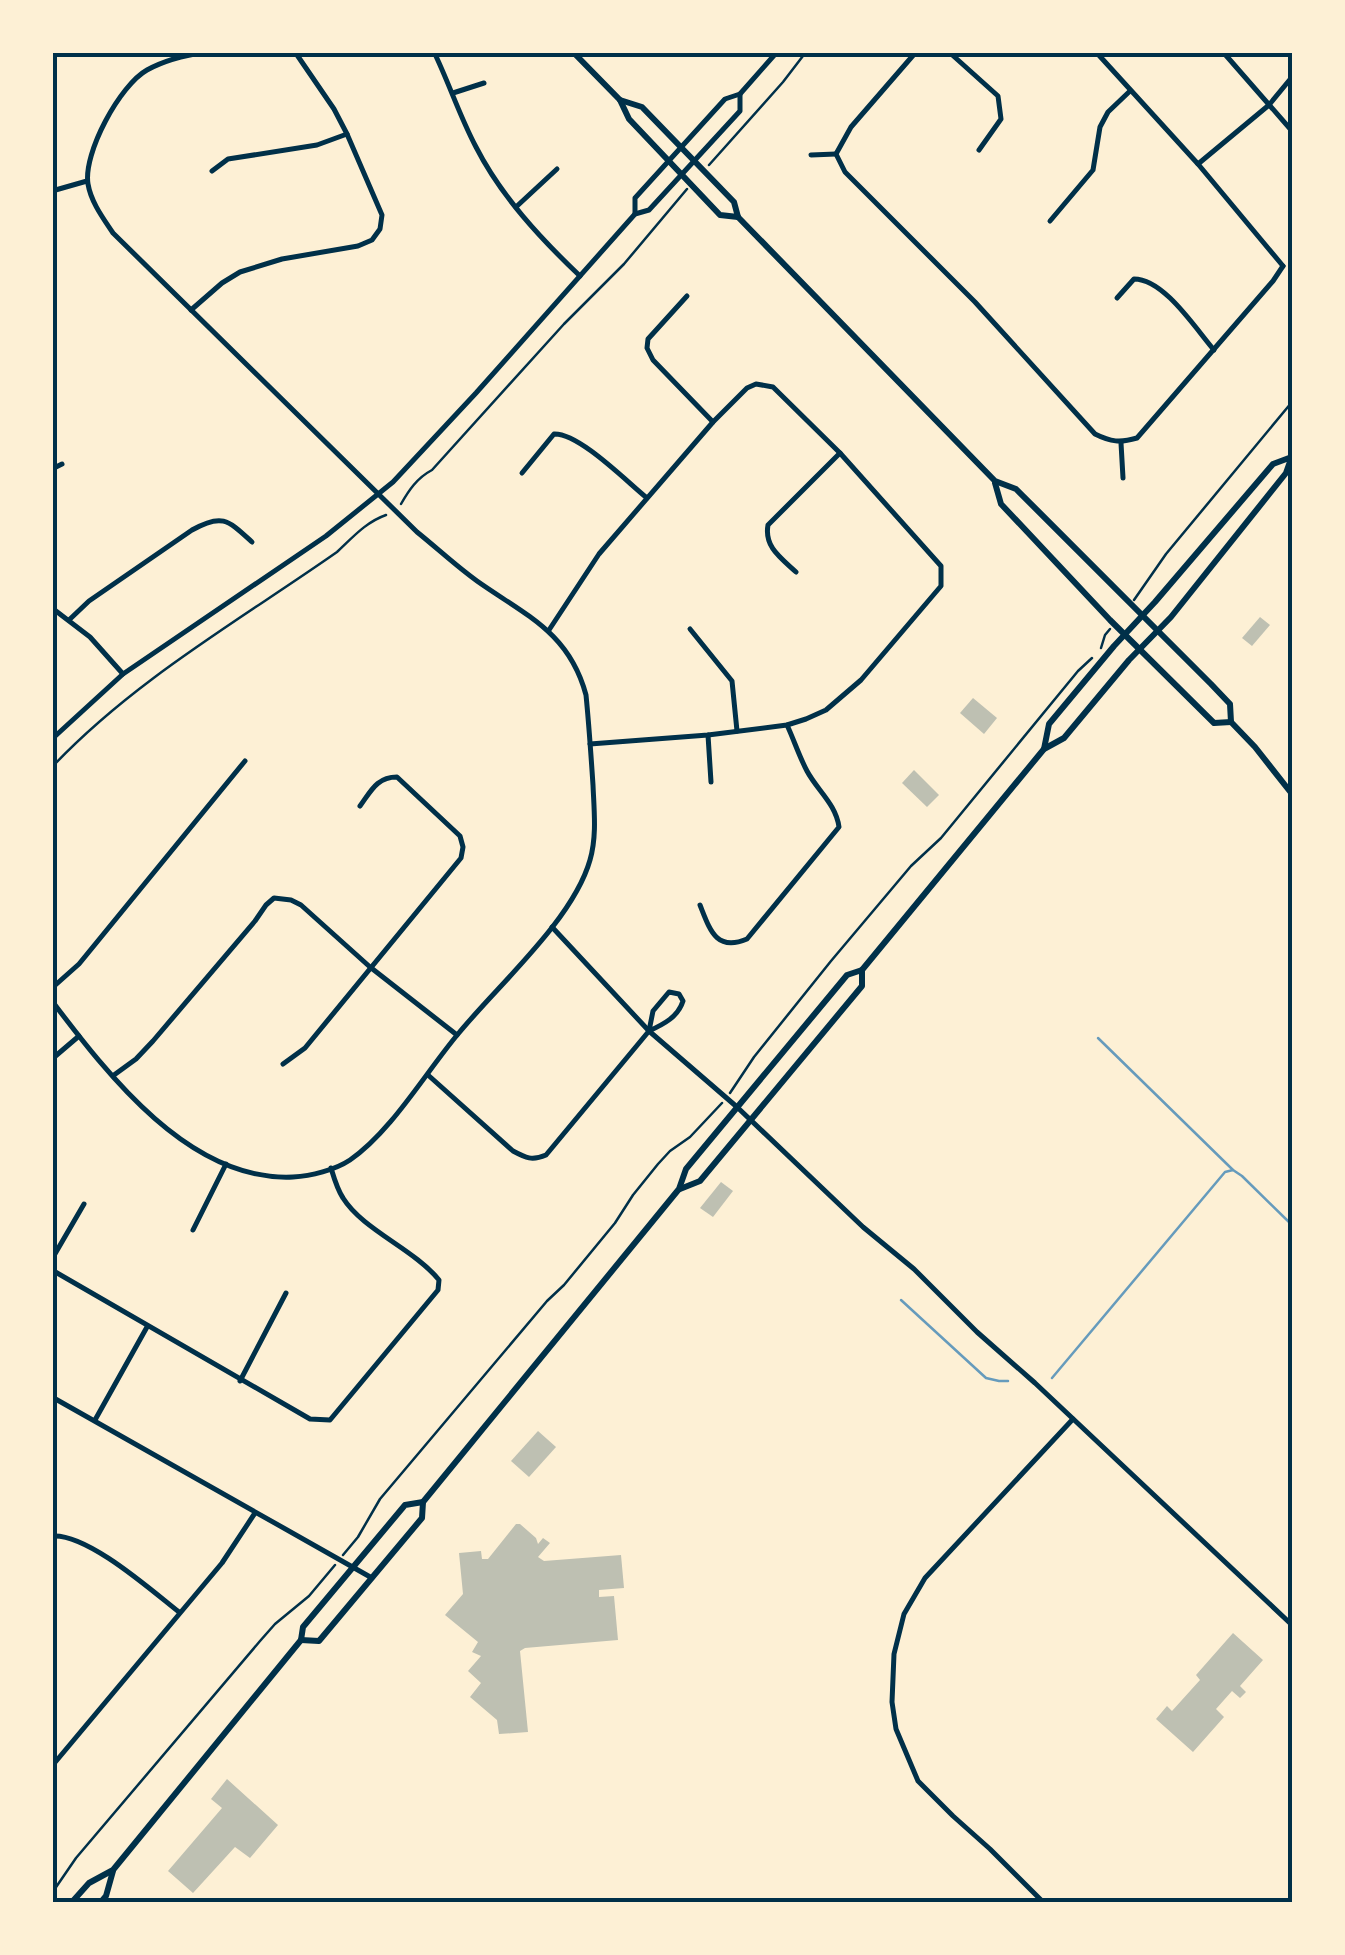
<svg xmlns="http://www.w3.org/2000/svg" width="1345" height="1955" font-family="Poppins,sans-serif">
	<rect width="100%" height="100%" fill="#fdf0d5"/>
	<g fill="none" stroke-linecap="round" stroke-linejoin="round">
		<g stroke="#669bbc" stroke-width="2.5">
			<path d="M 1098,1038 L 1233,1170"/>
			<path d="M 901,1300 L 986,1378 L 999,1381 L 1008,1381"/>
			<path d="M 1052,1378 L 1225,1172 L 1233,1170 L 1242,1176 L 1292,1225"/>
		</g>
	</g>
	<g fill="#bec0b2">
		<path d="M 1260,617 L 1270,625 L 1252,646 L 1242,638 Z"/>
		<path d="M 973,698 L 997,718 L 984,734 L 960,713 Z"/>
		<path d="M 914,770 L 939,795 L 927,807 L 902,783 Z"/>
		<path d="M 721,1182 L 733,1191 L 713,1217 L 700,1208 Z"/>
		<path d="M 538,1431 L 556,1447 L 529,1477 L 511,1461 Z"/>
		<path d="M 516,1524 L 520,1524 L 536,1538 L 538,1544 L 543,1538 L 550,1543 L 538,1557 L 544,1561 L 621,1555 L 624,1588 L 599,1590 L 599,1597 L 614,1596 L 618,1640 L 525,1648 L 520,1651 L 528,1732 L 499,1734 L 497,1720 L 470,1697 L 481,1683 L 468,1671 L 481,1656 L 472,1652 L 478,1642 L 445,1615 L 463,1594 L 459,1553 L 481,1551 L 482,1559 L 488,1559 Z"/>
		<path d="M 1233,1633 L 1263,1660 L 1240,1686 L 1246,1692 L 1240,1698 L 1232,1691 L 1216,1709 L 1224,1717 L 1193,1752 L 1156,1719 L 1167,1706 L 1172,1711 L 1200,1680 L 1196,1675 Z"/>
		<path d="M 227,1779 L 278,1825 L 250,1858 L 235,1847 L 193,1893 L 168,1871 L 222,1808 L 211,1799 Z"/>
	</g>
	<g fill="none" stroke-linecap="round" stroke-linejoin="round">
		<g stroke="#003049" stroke-width="2.5">
			<path d="M 709,165 L 783,82 L 806,52"/>
			<path d="M 401,504 C 409,490 417,478 432,470 L 564,324 L 624,264 L 687,189"/>
			<path d="M 1134,600 L 1166,554 L 1292,402"/>
			<path d="M 1101,648 L 1105,635 L 1110,629"/>
			<path d="M 52,767 C 134,680 240,620 337,552 C 353,537 366,522 386,515"/>
			<path d="M 730,1093 L 754,1057 L 831,961 L 911,866 L 941,838 L 1078,671 L 1092,658"/>
			<path d="M 343,1555 L 358,1537 L 380,1499 L 547,1301 L 564,1285 L 615,1223 L 633,1195 L 658,1164 L 670,1151 L 690,1137 L 722,1103"/>
			<path d="M 52,1893 L 76,1858 L 260,1641 L 275,1624 L 309,1596 L 335,1565"/>
		</g>
		<g stroke="#003049" stroke-width="5">
			<path d="M 434,52 C 449,83 460,117 476,147 C 501,196 540,238 580,276"/>
			<path d="M 916,52 L 851,127 L 836,154 L 845,172 L 975,302 L 1095,434 C 1111,442 1120,443 1137,438 L 1273,281 L 1283,266"/>
			<path d="M 949,52 L 998,96 L 1001,119 L 979,150"/>
			<path d="M 1096,52 L 1198,164 L 1283,266"/>
			<path d="M 1223,52 L 1292,131"/>
			<path d="M 453,93 L 484,83"/>
			<path d="M 811,155 L 836,154"/>
			<path d="M 1198,164 L 1269,105 L 1292,77"/>
			<path d="M 212,171 L 228,159 L 317,145 L 347,134"/>
			<path d="M 52,191 L 87,181"/>
			<path d="M 516,207 L 557,169"/>
			<path d="M 1050,221 L 1093,170 L 1100,127 L 1108,112 L 1130,91"/>
			<path d="M 687,296 L 648,339 L 647,348 L 653,360 L 713,422"/>
			<path d="M 1117,298 L 1134,279 C 1164,279 1195,328 1214,350"/>
			<path d="M 191,310 L 222,283 L 240,272 L 282,259 L 358,246 L 372,240 L 380,229 L 382,215 L 347,134 L 334,109 L 295,52"/>
			<path d="M 1121,443 L 1123,478"/>
			<path d="M 52,469 L 62,464"/>
			<path d="M 522,473 L 554,434 C 579,433 626,481 647,498"/>
			<path d="M 796,572 C 781,558 764,547 768,525 L 840,453"/>
			<path d="M 52,608 L 90,637 L 123,674"/>
			<path d="M 69,620 L 89,601 L 192,530 C 222,513 228,520 252,542"/>
			<path d="M 690,629 L 732,681 L 737,731"/>
			<path d="M 549,630 L 599,554 L 713,422 L 747,388 L 756,384 L 773,387 L 840,453 L 941,566 L 941,586 L 861,680 L 826,710 L 806,719 L 787,725 L 708,735 L 590,744"/>
			<path d="M 708,735 L 711,782"/>
			<path d="M 700,905 C 710,930 716,952 747,939 L 839,827 C 836,804 817,790 807,771 C 799,756 794,740 787,725"/>
			<path d="M 552,927 L 649,1031 L 737,1107"/>
			<path d="M 52,988 L 79,964 L 245,761"/>
			<path d="M 52,1001 C 108,1075 190,1182 293,1177 C 311,1176 335,1170 350,1160 C 391,1132 426,1072 458,1034 C 498,985 573,920 590,860 C 597,836 594,810 593,785 C 591,755 589,725 586,695 C 569,632 525,615 477,581 C 456,566 437,548 417,532 L 113,233 C 103,218 91,202 88,184 C 83,153 120,85 147,70 C 165,60 186,55 206,52"/>
			<path d="M 52,1059 L 79,1036"/>
			<path d="M 283,1064 L 305,1048 L 461,858 L 463,847 L 460,836 L 397,777 C 377,777 371,791 360,806"/>
			<path d="M 114,1075 L 136,1059 L 153,1041 L 255,921 L 266,905 L 274,898 L 291,900 L 301,905 L 370,967 L 457,1035"/>
			<path d="M 428,1075 L 513,1151 C 526,1158 532,1161 546,1155 L 649,1031 C 664,1024 678,1017 683,1001 L 679,994 L 669,992 L 653,1011 L 649,1031"/>
			<path d="M 193,1230 L 226,1164"/>
			<path d="M 52,1259 L 84,1204"/>
			<path d="M 52,1270 L 310,1419 L 330,1420 L 438,1290 L 439,1280 C 414,1249 363,1230 343,1198 C 337,1189 334,1178 331,1168"/>
			<path d="M 240,1381 L 286,1293"/>
			<path d="M 52,1397 L 372,1578"/>
			<path d="M 95,1420 L 147,1327"/>
			<path d="M 52,1536 C 87,1533 151,1590 179,1612"/>
			<path d="M 52,1766 L 222,1563 L 255,1513"/>
			<path d="M 1043,1902 L 990,1849 L 953,1816 L 918,1781 L 896,1729 L 892,1702 L 894,1654 L 904,1614 L 925,1578 L 1073,1419"/>
		</g>
		<g stroke="#003049" stroke-width="5">
			<path d="M 635,214 L 635,198 L 725,99 L 740,94 L 777,52"/>
			<path d="M 52,739 L 123,674 L 326,536 L 393,482 L 476,393 L 635,214 L 649,210 L 740,111 L 740,94"/>
			<path d="M 737,1107 L 863,1227 L 914,1269 L 977,1332 L 1035,1383 L 1292,1625"/>
		</g>
		<g stroke="#003049" stroke-width="6">
			<path d="M 573,52 L 620,100 L 629,119 L 720,215 L 738,217"/>
			<path d="M 620,100 L 642,107 L 734,202 L 738,217 L 995,481 L 1016,489 L 1211,684 L 1230,704 L 1231,722 L 1255,747 L 1292,794"/>
			<path d="M 995,483 L 1001,504 L 1110,620 L 1214,723 L 1231,722"/>
			<path d="M 1044,749 L 1049,724 L 1114,646 L 1155,602 L 1273,464 L 1289,458"/>
			<path d="M 680,1189 L 700,1181 L 862,986 L 862,970"/>
			<path d="M 301,1640 L 319,1641 L 422,1518 L 423,1502 L 679,1189 L 686,1169 L 847,975 L 862,970 L 1044,749 L 1064,738 L 1129,660 L 1171,617 L 1286,473 L 1292,456"/>
			<path d="M 72,1902 L 89,1883 L 113,1870 L 301,1640 L 303,1627 L 405,1505 L 423,1502"/>
			<path d="M 101,1902 L 106,1896 L 113,1871"/>
		</g>
	</g>
	<rect width="1345" height="1955" fill="none" stroke="#fdf0d5" stroke-width="110"/>
	<rect x="55" y="55" width="1235" height="1845" fill="none" stroke="#003049" stroke-width="4"/>
</svg>
